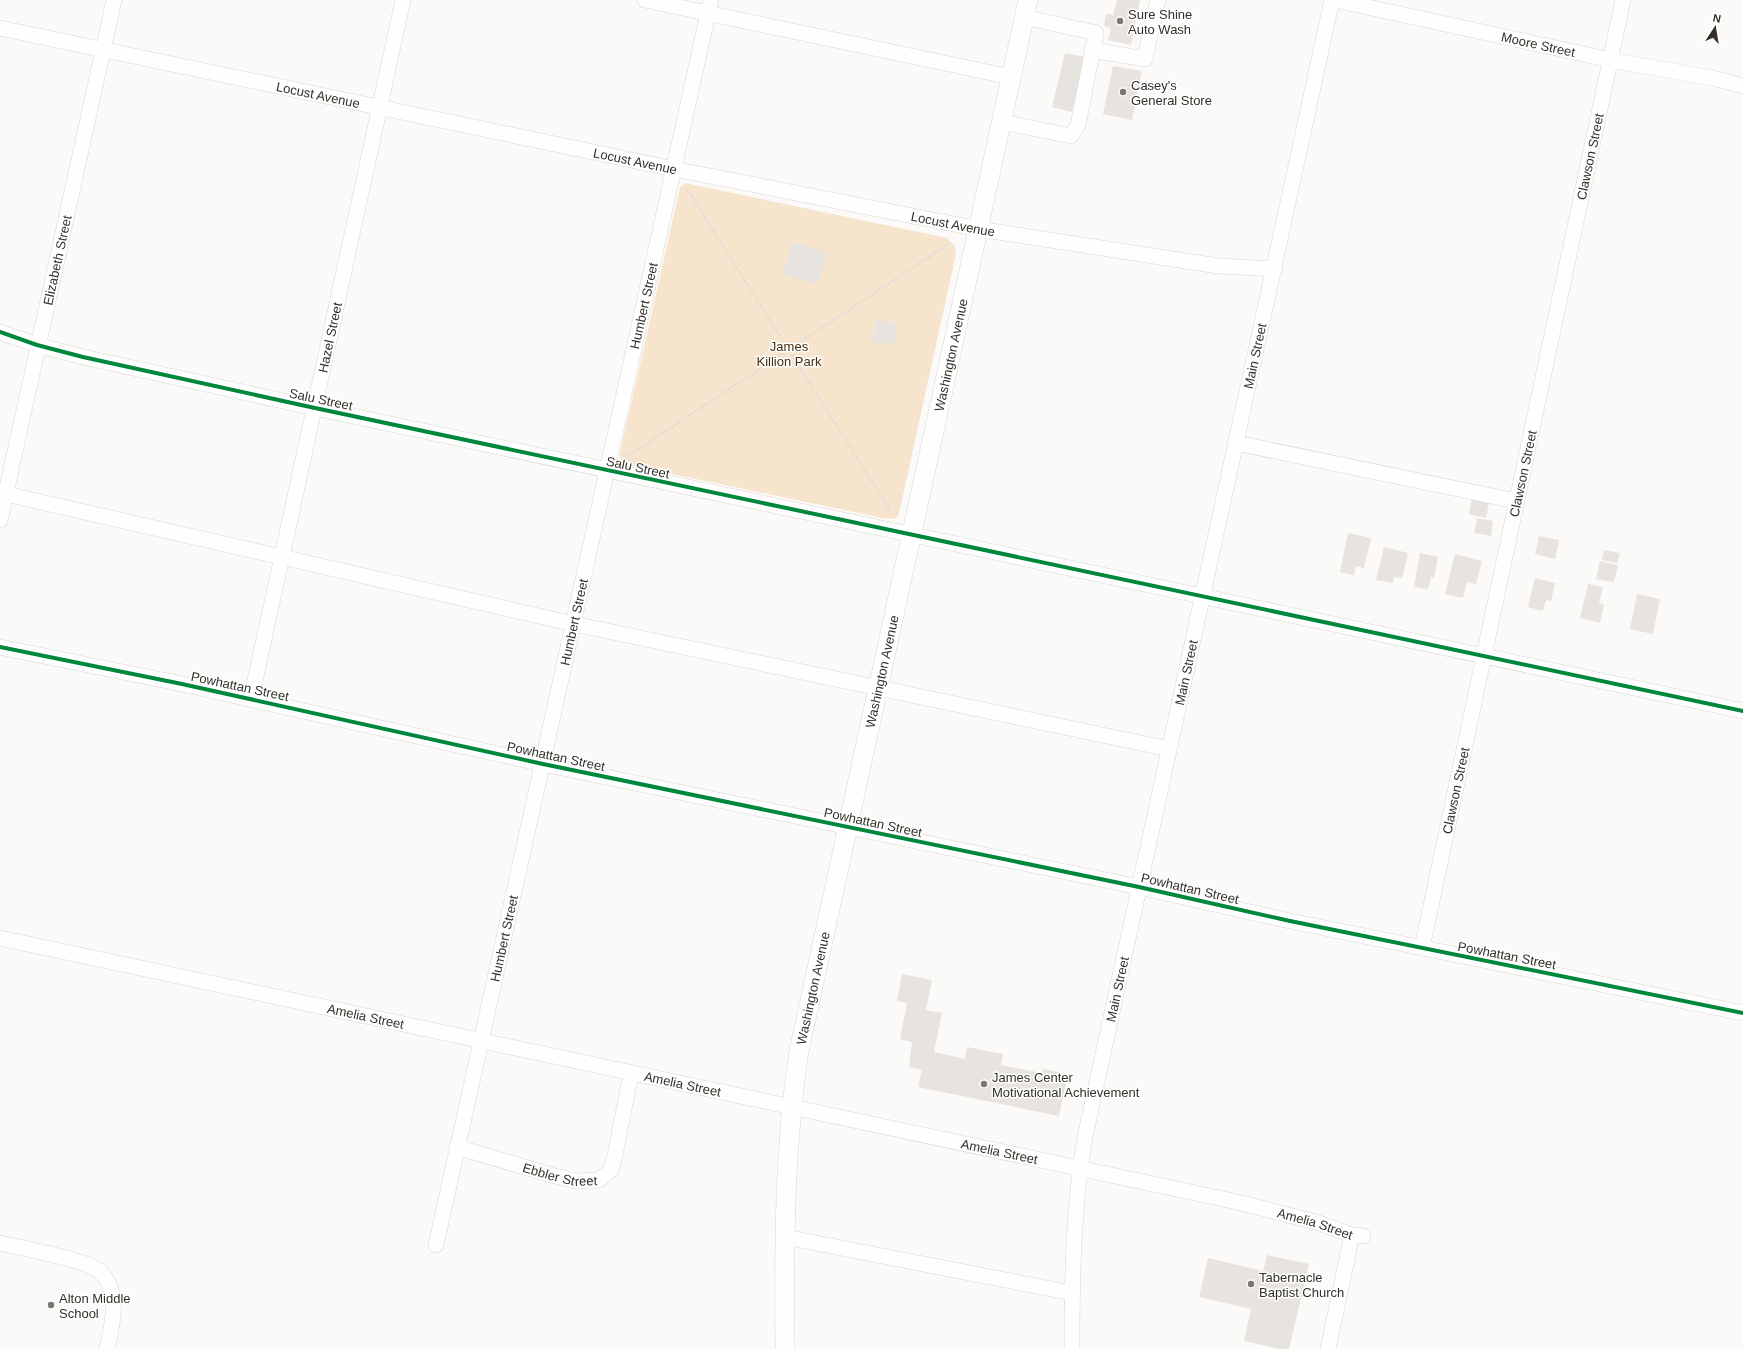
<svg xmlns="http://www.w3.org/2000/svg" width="1743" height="1349" font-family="Helvetica,sans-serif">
	<rect width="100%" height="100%" fill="#fcfaf8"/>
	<path fill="#f6e4cd" d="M 685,183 L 947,238 L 955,246 L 956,254 L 900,509 L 898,516 L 895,519 L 883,518 L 624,464 L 621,461 L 620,453 L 680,188 Z"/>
	<g fill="#e7e3de">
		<path d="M 1117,0 L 1140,0 L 1131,45 L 1108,40 L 1111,28 L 1104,26 L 1106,14 L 1113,15 Z"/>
		<path d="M 1065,53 L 1085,57 L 1072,112 L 1052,107 Z"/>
		<path d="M 1113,66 L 1142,71 L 1132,120 L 1103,114 Z"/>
		<path d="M 792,242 L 827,252 L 818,284 L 783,275 Z"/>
		<path d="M 882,318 L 888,325 L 893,320 L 899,330 L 893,334 L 897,340 L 888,347 L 883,341 L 876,345 L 870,336 L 877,331 L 873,325 Z"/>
		<path d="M 1472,498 L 1489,502 L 1486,518 L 1469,514 Z"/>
		<path d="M 1477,518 L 1493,521 L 1491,536 L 1474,533 Z"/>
		<path d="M 1348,533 L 1371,538 L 1364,568 L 1356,566 L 1354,575 L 1340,572 Z"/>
		<path d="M 1539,536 L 1559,540 L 1555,559 L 1535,554 Z"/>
		<path d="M 1384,547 L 1408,553 L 1402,578 L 1394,577 L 1393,583 L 1376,580 Z"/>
		<path d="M 1604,550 L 1620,553 L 1617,563 L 1602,560 Z"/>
		<path d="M 1420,553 L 1438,557 L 1434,578 L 1431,577 L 1428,589 L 1414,587 Z"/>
		<path d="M 1455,554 L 1482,561 L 1476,584 L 1467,582 L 1463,598 L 1445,594 Z"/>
		<path d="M 1600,561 L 1618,565 L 1614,582 L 1596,579 Z"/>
		<path d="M 1535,578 L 1555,583 L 1551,601 L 1546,600 L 1543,611 L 1528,607 Z"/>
		<path d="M 1588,584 L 1603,587 L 1599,603 L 1604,604 L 1600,623 L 1580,618 Z"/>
		<path d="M 1637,594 L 1660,599 L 1653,634 L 1630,629 Z"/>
		<path d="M 902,974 L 932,980 L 926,1010 L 942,1013 L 934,1052 L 965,1059 L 967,1047 L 1003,1054 L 1001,1065 L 1042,1073 L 1043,1069 L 1068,1074 L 1059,1116 L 918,1087 L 922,1070 L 909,1067 L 912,1042 L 900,1039 L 907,1003 L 897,1001 Z"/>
		<path d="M 1267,1255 L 1309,1264 L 1289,1349 L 1280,1349 L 1244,1341 L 1251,1309 L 1199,1297 L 1208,1258 L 1263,1271 Z"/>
	</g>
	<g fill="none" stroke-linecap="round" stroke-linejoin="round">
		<g stroke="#d8d5d0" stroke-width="16">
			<g id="minor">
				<path d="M 645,0 L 1011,77"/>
				<path id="s1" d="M 1335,0 L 1611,60 L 1717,79 L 1743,86"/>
				<path id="s2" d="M 0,28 L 674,169 L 979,229 L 1218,266 L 1275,269"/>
				<path d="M 1092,50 L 1145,59 L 1158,0"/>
				<path d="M 1002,122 L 1071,136 L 1078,125 L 1096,33 L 1024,17"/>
				<path d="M 0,332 L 37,345 L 83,357 L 315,408 L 1743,711"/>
				<path d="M 1236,443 L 1516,501"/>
				<path d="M 6,494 L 574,624 L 1169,749"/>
				<path id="s3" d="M 0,520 L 114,0"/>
				<path d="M 0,647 L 182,684 L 543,764 L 1139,887 L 1290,921 L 1743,1013"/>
				<path id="s4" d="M 251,699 L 403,0"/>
				<path id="s5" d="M 0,938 L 1242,1203 L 1319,1223 L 1352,1235 L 1363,1236"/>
				<path id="s6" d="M 1422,948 L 1623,0"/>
				<path id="s7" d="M 457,1147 L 551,1175 L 576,1181 L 599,1180 L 611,1170 L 615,1155 L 631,1074"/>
				<path d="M 785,1237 L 1072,1293"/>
				<path d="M 0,1243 C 22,1248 83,1259 98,1270 C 107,1277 112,1289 113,1300 C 115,1316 110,1333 107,1349"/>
				<path id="s8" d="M 436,1245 L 711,0"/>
				<path id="s9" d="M 1072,1349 C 1072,1278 1073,1208 1085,1137 L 1332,0"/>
				<path d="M 1328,1349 L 1352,1235"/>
			</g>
		</g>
		<g stroke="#d8d5d0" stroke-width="20">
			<g id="major">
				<path id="s10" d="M 785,1349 C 784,1249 784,1150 799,1051 L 1028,0"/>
			</g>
		</g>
		<g stroke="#dddcdb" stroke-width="2.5" stroke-dasharray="2 2" stroke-linecap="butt">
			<path d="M 687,189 L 888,507 L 889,514"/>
			<path d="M 628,456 L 947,245"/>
		</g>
		<use href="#minor" stroke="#fffefe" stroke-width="15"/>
		<use href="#major" stroke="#fffefe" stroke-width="19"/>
		<g stroke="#fff" stroke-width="6">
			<g id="cycleway">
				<path d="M 0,332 L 37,345 L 83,357 L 315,408 L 1743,711"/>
				<path d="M 0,647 L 182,684 L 543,764 L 1139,887 L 1290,921 L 1743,1013"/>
			</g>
		</g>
		<use href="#cycleway" stroke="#00873e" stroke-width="4"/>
	</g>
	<g fill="#7a7671" stroke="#fff" stroke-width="1.5">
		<circle cx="1120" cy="21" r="4"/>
		<circle cx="1123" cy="92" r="4"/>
		<circle cx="984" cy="1084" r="4"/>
		<circle cx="1251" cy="1284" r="4"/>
		<circle cx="51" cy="1305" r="4"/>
	</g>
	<g text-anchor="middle" stroke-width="3" stroke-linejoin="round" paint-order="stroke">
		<g font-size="13" fill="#342f29" stroke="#fff" text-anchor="start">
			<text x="1128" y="19">Sure Shine<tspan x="1128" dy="15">Auto Wash</tspan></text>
			<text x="1131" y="90">Casey's<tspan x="1131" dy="15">General Store</tspan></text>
			<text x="992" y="1082">James Center<tspan x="992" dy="15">Motivational Achievement</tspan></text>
			<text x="1259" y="1282">Tabernacle<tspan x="1259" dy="15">Baptist Church</tspan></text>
			<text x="59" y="1303">Alton Middle<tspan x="59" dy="15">School</tspan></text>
		</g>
		<g font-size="13" fill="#342f29" stroke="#fff">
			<text dy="5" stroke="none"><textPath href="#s1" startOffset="208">Moore Street</textPath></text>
			<text dy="5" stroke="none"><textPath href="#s2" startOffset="325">Locust Avenue</textPath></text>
			<text dy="5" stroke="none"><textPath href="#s6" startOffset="809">Clawson Street</textPath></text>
			<text dy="5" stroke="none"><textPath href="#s2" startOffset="649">Locust Avenue</textPath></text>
			<text dy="5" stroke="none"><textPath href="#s2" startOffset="973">Locust Avenue</textPath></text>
			<text dy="5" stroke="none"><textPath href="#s3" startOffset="266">Elizabeth Street</textPath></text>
			<text dy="5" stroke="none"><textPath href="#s8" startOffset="962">Humbert Street</textPath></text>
			<text dy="5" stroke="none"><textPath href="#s4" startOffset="370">Hazel Street</textPath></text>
			<text dy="5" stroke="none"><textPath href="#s10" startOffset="1011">Washington Avenue</textPath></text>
			<text dy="5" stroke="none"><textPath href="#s9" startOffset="1012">Main Street</textPath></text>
			<text transform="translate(321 399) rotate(12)" y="5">Salu Street</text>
			<text transform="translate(638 467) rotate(12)" y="5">Salu Street</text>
			<text dy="5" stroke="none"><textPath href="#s6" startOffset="485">Clawson Street</textPath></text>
			<text dy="5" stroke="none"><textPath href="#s8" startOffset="638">Humbert Street</textPath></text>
			<text dy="5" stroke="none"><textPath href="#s10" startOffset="687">Washington Avenue</textPath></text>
			<text dy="5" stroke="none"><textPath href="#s9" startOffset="688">Main Street</textPath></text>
			<text transform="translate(240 686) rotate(12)" y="5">Powhattan Street</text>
			<text transform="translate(556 756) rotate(12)" y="5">Powhattan Street</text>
			<text dy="5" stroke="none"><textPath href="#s6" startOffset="161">Clawson Street</textPath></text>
			<text transform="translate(873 822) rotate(12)" y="5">Powhattan Street</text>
			<text transform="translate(1190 888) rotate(13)" y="5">Powhattan Street</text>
			<text dy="5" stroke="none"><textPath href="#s8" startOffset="314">Humbert Street</textPath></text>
			<text transform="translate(1507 955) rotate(11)" y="5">Powhattan Street</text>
			<text dy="5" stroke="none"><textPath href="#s10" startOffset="363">Washington Avenue</textPath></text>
			<text dy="5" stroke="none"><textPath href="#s9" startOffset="364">Main Street</textPath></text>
			<text dy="5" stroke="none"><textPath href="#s5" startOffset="374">Amelia Street</textPath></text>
			<text dy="5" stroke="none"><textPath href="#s5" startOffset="698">Amelia Street</textPath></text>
			<text dy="5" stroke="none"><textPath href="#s5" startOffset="1022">Amelia Street</textPath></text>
			<text dy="5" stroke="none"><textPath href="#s7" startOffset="107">Ebbler Street</textPath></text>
			<text dy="5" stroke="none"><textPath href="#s5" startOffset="1346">Amelia Street</textPath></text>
		</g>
		<g font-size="13" fill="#472f0d" stroke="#fff">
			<text x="789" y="351">James<tspan x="789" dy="15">Killion Park</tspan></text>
		</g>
	</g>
	<g transform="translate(1715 28) rotate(12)" stroke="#ffffff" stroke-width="3" paint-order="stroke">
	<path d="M0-3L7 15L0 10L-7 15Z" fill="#342f29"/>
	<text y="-6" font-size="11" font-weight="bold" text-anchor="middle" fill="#342f29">N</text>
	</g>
</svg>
